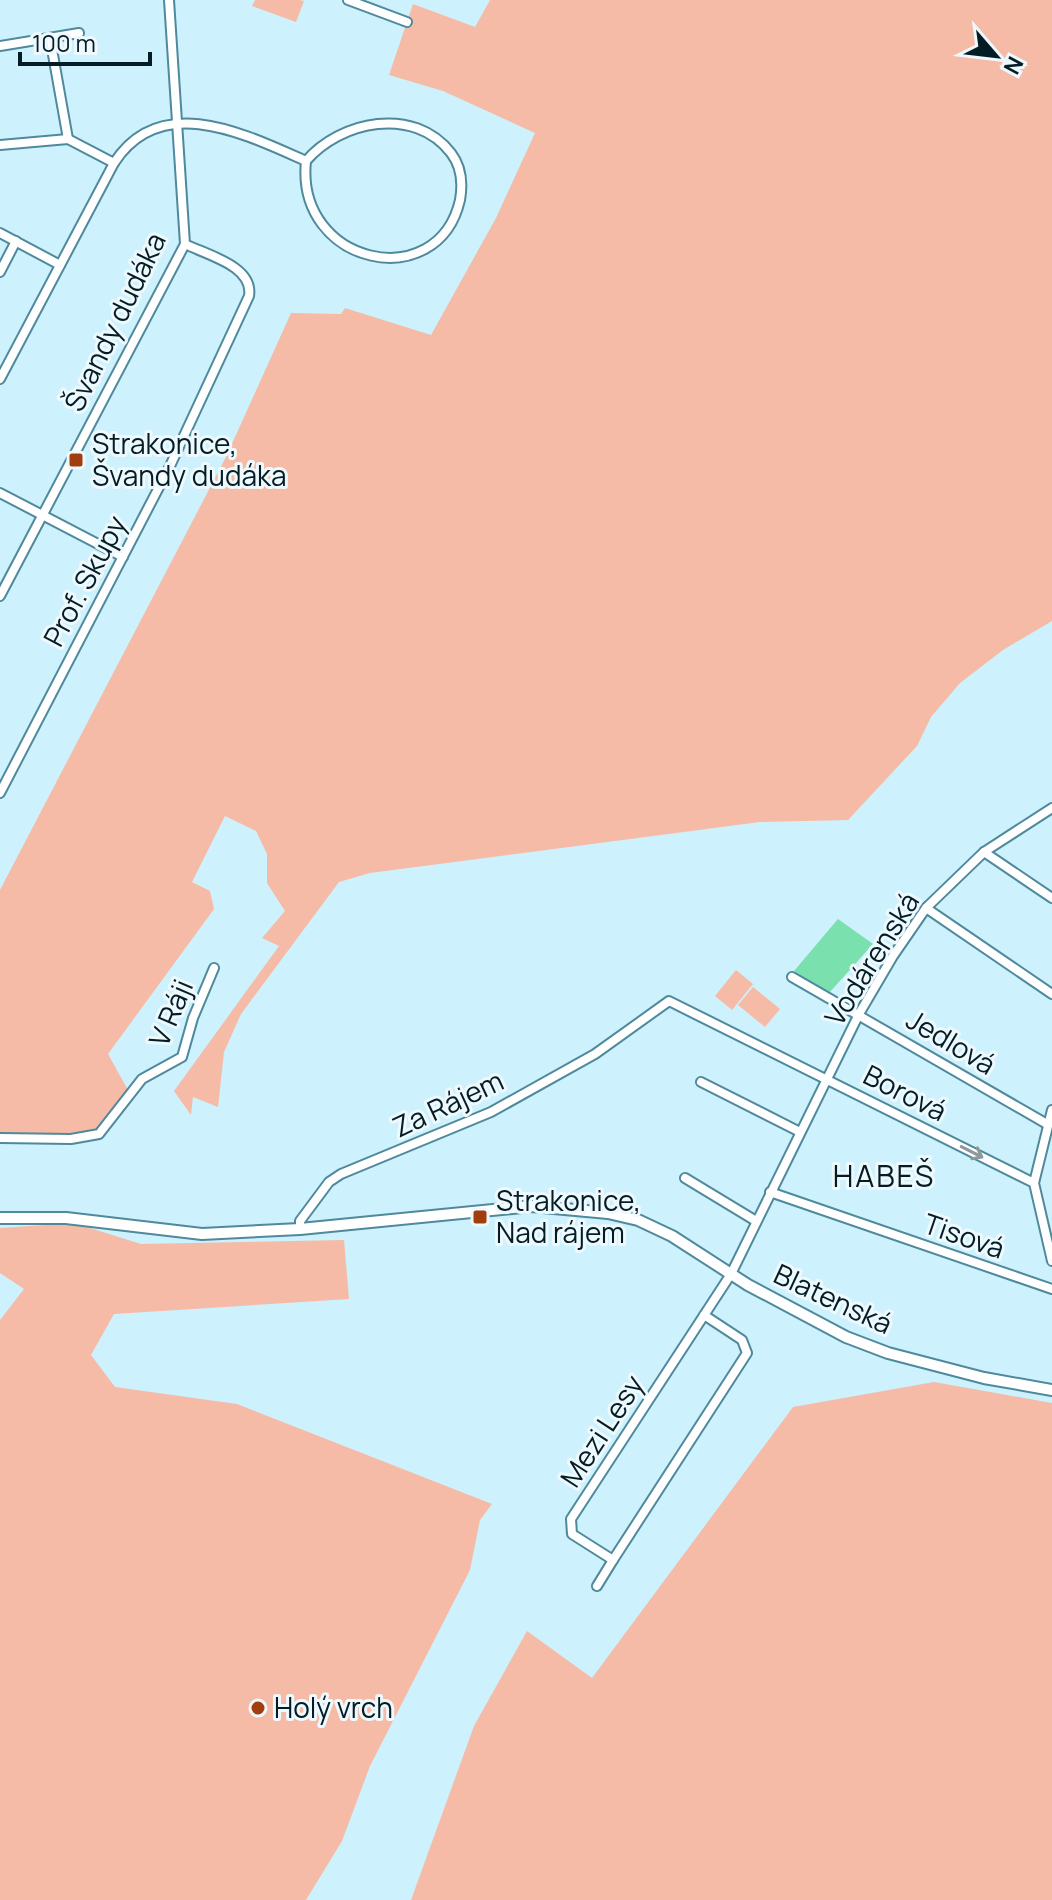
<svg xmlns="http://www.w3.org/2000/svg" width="1052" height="1900" font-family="Manrope,sans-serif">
	<rect width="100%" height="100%" fill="#cdf1fd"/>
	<g fill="#f6bba6">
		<path d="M 255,0 L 300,0 L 304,1 L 296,22 L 252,6 Z"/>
		<path d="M 490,0 L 1052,0 L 1052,621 L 1003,650 L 960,683 L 931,717 L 917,746 L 848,820 L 760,822 L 370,873 L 339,882 L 241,1014 L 224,1052 L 218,1107 L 193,1097 L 191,1115 L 174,1091 L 279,946 L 262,938 L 285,911 L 267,883 L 267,854 L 256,831 L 225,816 L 192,882 L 210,891 L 214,909 L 108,1054 L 128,1090 L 100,1135 L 0,1136 L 0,890 L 226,457 L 291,313 L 341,314 L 345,308 L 431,335 L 496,218 L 535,133 L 443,91 L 389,75 L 413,4 L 475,27 Z"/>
		<path d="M 736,970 L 753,984 L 732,1010 L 715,996 Z"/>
		<path d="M 753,987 L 780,1009 L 765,1027 L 738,1005 Z"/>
		<path d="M 74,1223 L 141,1244 L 344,1240 L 349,1299 L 114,1314 L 91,1355 L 115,1387 L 237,1404 L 492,1504 L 480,1520 L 470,1570 L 370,1766 L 342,1841 L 306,1900 L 0,1900 L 0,1320 L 24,1289 L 0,1273 L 0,1228 Z"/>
		<path d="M 934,1382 L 1052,1403 L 1052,1900 L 411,1900 L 474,1726 L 527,1631 L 592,1678 L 793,1407 Z"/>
	</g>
	<path fill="#79e0ae" d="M 838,919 L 873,944 L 829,993 L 794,971 Z"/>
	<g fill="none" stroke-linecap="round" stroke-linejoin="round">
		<g stroke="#4f899c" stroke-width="12">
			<g id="minor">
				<path d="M 348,0 L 407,22"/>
				<path d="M 50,38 L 68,139"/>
				<path d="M 0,46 L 79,33"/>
				<path d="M 0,145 L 68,139 L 114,163"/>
				<path d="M 0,233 L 60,265"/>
				<path d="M 0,272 L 16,241"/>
				<path d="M 0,379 L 114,163 C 160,91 245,134 306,161 C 340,121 414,105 451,153 C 461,166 463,183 460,200 C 438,296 295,265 306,161"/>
				<path d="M 0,493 L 123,557"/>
				<path d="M 0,596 L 185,244 L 169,0"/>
				<path d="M 0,793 L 170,466 L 249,296 C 254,266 207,255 185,244"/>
				<path d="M 984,852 L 1052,898"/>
				<path d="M 926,908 L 1052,994"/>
				<path d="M 792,977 L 1047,1124"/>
				<path d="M 701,1082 L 800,1132"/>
				<path d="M 1052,1110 L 1034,1183 L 1052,1261"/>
				<path d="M 0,1138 L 71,1139 L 99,1134 L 142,1079 L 182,1057 L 193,1018 L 214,968"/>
				<path d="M 685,1178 L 756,1221"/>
				<path d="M 770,1192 L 1052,1289"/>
				<path d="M 300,1229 L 300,1221 L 329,1182 L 341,1174 L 491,1112 L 595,1054 L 669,1001 L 1034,1183"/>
				<path d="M 704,1315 L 742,1340 L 747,1353 L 613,1560 L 572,1534 L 571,1519 L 731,1274 L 859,1014 L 893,956 L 926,908 L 984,852 L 1052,808"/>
				<path d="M 597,1586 L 613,1560"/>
			</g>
		</g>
		<g stroke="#4f899c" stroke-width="14">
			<path id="tertiary" d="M 0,1218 L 66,1218 L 202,1234 L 300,1229 L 532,1206 L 608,1213 L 638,1220 L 672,1236 L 748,1285 L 846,1337 L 888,1353 L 984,1378 L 1052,1390"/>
		</g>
		<use href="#minor" stroke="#fff" stroke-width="8"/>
		<use href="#tertiary" stroke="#fff" stroke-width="10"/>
	</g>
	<defs><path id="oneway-shaft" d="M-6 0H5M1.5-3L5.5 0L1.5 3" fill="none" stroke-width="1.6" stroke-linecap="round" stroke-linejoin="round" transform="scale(2)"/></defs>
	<use stroke="#8e999c" href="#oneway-shaft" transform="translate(972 1152) rotate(27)"/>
	<g fill="#a23d0e" stroke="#eef9fe" stroke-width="3">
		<rect x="68" y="452" width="16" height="16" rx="4"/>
		<rect x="472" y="1209" width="16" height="16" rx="4"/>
		<circle cx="258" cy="1708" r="8"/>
	</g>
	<g text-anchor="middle" stroke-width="6" stroke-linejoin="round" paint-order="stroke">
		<g font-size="28" fill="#041c24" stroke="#eef9fe">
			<text transform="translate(115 322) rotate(-64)" y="10">Švandy dudáka</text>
			<text transform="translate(85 581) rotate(-62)" y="10">Prof. Skupy</text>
			<text transform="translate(872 959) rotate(-58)" y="10">Vodárenská</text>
			<text transform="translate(171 1013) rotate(-67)" y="10">V Ráji</text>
			<text transform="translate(951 1042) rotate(31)" y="10">Jedlová</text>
			<text transform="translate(905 1093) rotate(27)" y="10">Borová</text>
			<text transform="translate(448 1104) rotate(-25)" y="10">Za Rájem</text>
			<text transform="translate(964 1236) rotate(19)" y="10">Tisová</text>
			<text transform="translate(833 1299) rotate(25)" y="10">Blatenská</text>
			<text transform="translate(602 1431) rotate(-57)" y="10">Mezi Lesy</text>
		</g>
		<g font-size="28" fill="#041c24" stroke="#eef9fe" text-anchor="start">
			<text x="92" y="454">Strakonice,<tspan x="92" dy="32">Švandy dudáka</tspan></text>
			<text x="496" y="1211">Strakonice,<tspan x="496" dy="32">Nad rájem</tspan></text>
			<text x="274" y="1718">Holý vrch</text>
		</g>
		<g font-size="30" letter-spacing="2" fill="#041c24" stroke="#eef9fe">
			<text x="884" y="1187">HABEŠ</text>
		</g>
	</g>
	<g transform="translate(996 56) rotate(118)" stroke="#eef9fe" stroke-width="6" paint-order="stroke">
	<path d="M0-6L14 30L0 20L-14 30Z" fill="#041c24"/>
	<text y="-12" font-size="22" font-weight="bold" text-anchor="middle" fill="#041c24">N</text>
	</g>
	<path d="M20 52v12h130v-12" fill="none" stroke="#041c24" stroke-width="4"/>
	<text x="32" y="52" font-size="24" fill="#041c24" stroke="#eef9fe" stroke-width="6" paint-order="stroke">100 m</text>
</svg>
